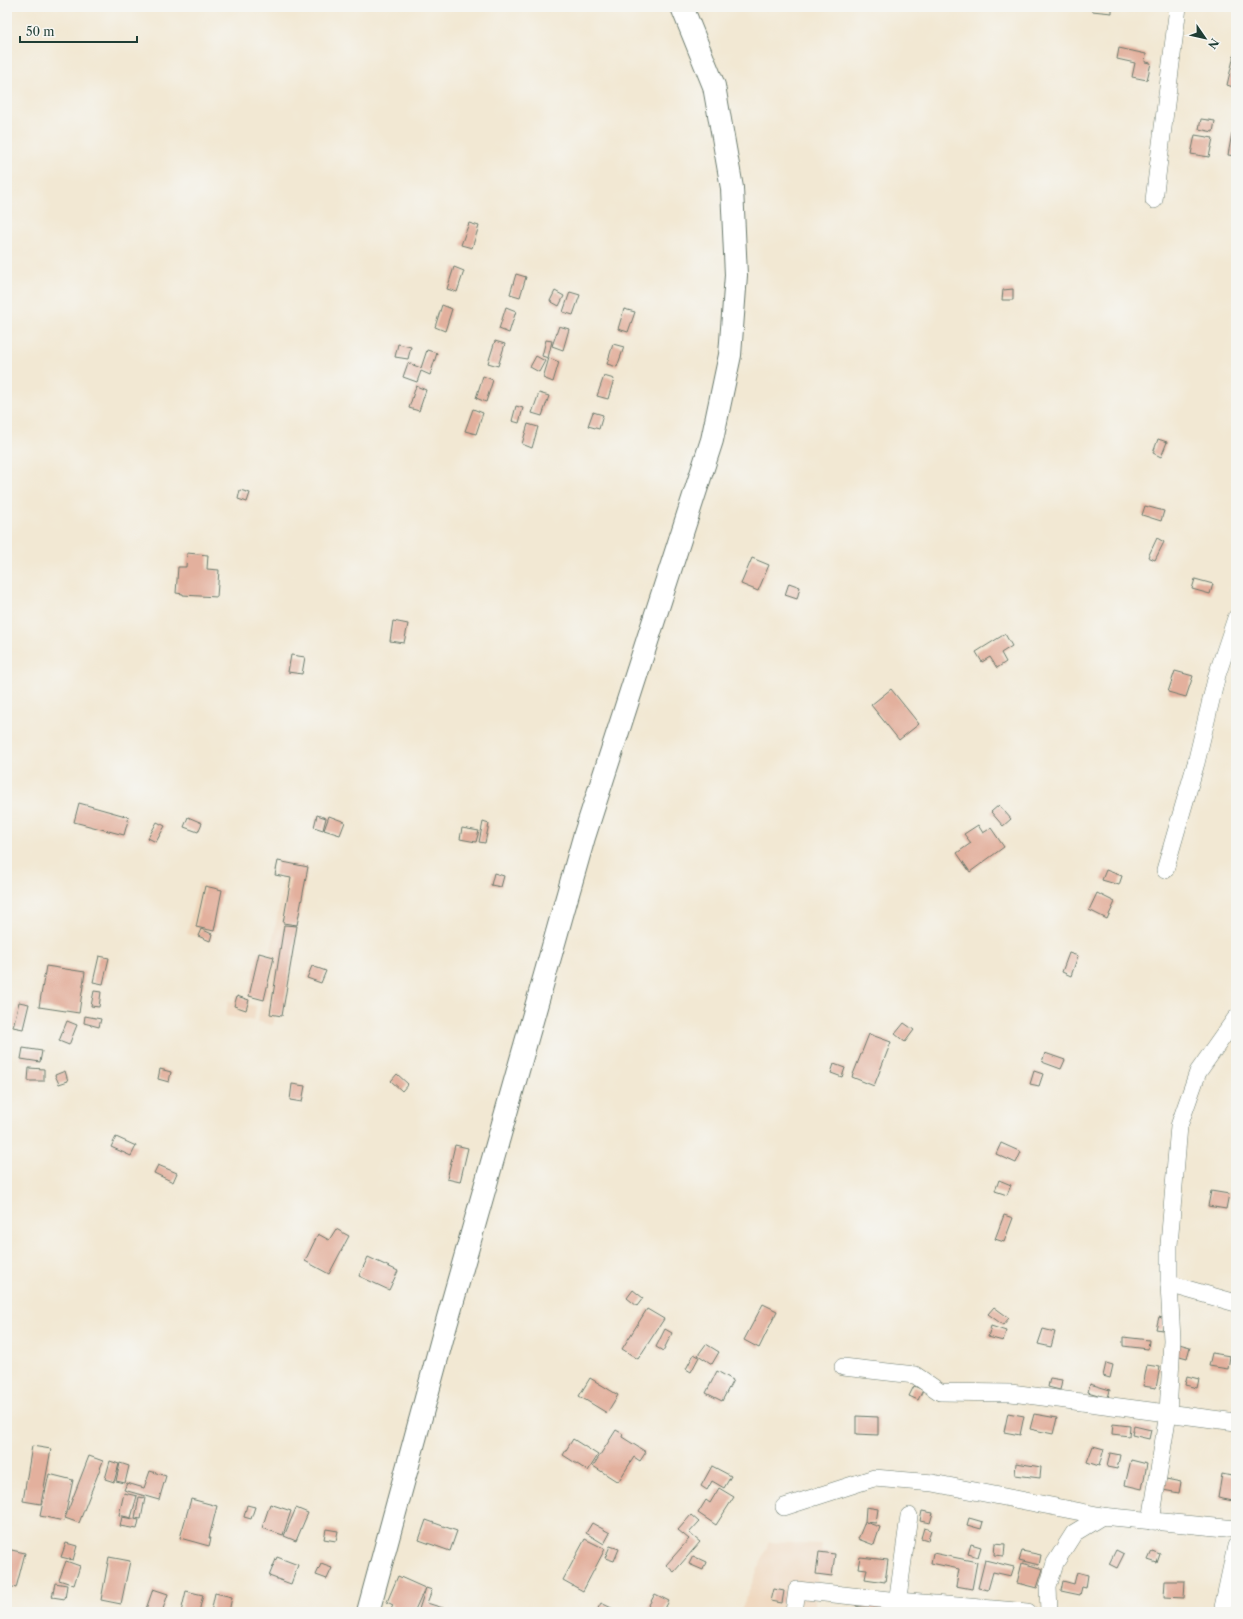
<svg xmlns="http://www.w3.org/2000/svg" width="1243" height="1619" font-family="'Libre Caslon Text',serif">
	<rect width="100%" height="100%" fill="#f6f6f2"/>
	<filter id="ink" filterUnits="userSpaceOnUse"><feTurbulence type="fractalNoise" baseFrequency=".025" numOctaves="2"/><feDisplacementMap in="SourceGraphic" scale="8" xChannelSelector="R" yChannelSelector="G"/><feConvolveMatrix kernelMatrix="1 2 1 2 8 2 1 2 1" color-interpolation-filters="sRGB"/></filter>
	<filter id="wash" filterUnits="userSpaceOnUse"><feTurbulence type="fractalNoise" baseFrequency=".012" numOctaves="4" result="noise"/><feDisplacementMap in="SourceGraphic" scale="16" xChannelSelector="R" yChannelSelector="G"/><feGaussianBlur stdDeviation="0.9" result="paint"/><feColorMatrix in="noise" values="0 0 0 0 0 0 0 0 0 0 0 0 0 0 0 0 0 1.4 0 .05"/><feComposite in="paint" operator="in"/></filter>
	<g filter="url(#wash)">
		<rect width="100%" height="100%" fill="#f2e8d3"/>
		<g fill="#efd6bb">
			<path d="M 286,868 L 301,871 L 273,1025 L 258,1022 Z"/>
			<path d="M 199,883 L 216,887 L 204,938 L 187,934 Z"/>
			<path d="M 228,1001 L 256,1006 L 254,1021 L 226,1016 Z"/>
			<path d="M 769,1542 L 822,1544 L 814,1612 L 740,1612 Z"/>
		</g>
		<g id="blocks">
			<g fill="#e3b09d">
				<path d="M 1092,7 L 1112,7 L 1112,13 L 1092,11 Z"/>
				<path d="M 1119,48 L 1146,54 L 1145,62 L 1151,63 L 1147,80 L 1132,77 L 1135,63 L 1117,59 Z"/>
				<path d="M 1235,51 L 1236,51 L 1236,88 L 1227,85 Z"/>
				<path d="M 1201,119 L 1215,121 L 1213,132 L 1199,129 Z"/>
				<path d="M 1232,133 L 1236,133 L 1236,156 L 1228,155 Z"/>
				<path d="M 1195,135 L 1213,138 L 1209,157 L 1191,154 Z"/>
				<path d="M 469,223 L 479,226 L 472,248 L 461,245 Z"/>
				<path d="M 454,267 L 464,271 L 457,292 L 447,289 Z"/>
				<path d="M 516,274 L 526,277 L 520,297 L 510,294 Z"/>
				<path d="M 1013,289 L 1013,300 L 1002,300 L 1003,290 Z"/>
				<path d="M 555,291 L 564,296 L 559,306 L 550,301 Z"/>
				<path d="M 570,292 L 580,295 L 573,315 L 563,312 Z"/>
				<path d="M 442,305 L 452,309 L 445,331 L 435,327 Z"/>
				<path d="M 506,307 L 516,311 L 509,333 L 499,329 Z"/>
				<path d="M 624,309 L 635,312 L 628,332 L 618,329 Z"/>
				<path d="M 559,326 L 569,329 L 563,350 L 552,346 Z"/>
				<path d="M 546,340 L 552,341 L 548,358 L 542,356 Z"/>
				<path d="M 495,341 L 505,344 L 498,366 L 488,363 Z"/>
				<path d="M 398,344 L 411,347 L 408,359 L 395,357 Z"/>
				<path d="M 613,344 L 624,347 L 617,367 L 607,364 Z"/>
				<path d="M 427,350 L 437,353 L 430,375 L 421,371 L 417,382 L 403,377 L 408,363 L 421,368 Z"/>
				<path d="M 536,356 L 545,361 L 539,372 L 530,367 Z"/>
				<path d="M 549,358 L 559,362 L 553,382 L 543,378 Z"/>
				<path d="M 483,376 L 493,380 L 486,402 L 476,398 Z"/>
				<path d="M 604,376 L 614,379 L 608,399 L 597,396 Z"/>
				<path d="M 416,386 L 426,390 L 419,411 L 409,408 Z"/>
				<path d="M 539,393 L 549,396 L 542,416 L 532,413 Z"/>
				<path d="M 516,406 L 523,408 L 519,423 L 512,421 Z"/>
				<path d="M 473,409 L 483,413 L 476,434 L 465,431 Z"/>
				<path d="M 593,412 L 603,415 L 599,429 L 588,426 Z"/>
				<path d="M 528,424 L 538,427 L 532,448 L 522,444 Z"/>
				<path d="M 1158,439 L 1167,442 L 1161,457 L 1153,453 Z"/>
				<path d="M 240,490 L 250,493 L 247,502 L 238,499 Z"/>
				<path d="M 1145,506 L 1164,511 L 1161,521 L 1142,515 Z"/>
				<path d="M 1157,538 L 1164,542 L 1155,560 L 1148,557 Z"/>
				<path d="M 187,553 L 208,555 L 207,569 L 219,570 L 217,597 L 183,595 L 183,594 L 176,593 L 178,567 L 186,567 Z"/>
				<path d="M 752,558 L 769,565 L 758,591 L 741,584 Z"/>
				<path d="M 1195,579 L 1213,584 L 1210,594 L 1192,589 Z"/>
				<path d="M 789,583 L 800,587 L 797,599 L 785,595 Z"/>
				<path d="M 393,621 L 408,624 L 404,643 L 390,641 Z"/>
				<path d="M 1005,634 L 1012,646 L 1001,653 L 1006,662 L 997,668 L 990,657 L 982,662 L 976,652 Z"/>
				<path d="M 291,655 L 305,657 L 302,674 L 288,672 Z"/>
				<path d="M 1175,671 L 1193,676 L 1186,697 L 1168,692 Z"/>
				<path d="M 891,689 L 919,724 L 899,740 L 871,705 Z"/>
				<path d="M 79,803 L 129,817 L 124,835 L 74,822 Z"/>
				<path d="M 999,805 L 1011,819 L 1003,826 L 991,812 Z"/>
				<path d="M 317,815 L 326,818 L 323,830 L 314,827 Z"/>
				<path d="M 329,816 L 345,822 L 340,835 L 324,830 Z"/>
				<path d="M 188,817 L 202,823 L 198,832 L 184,827 Z"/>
				<path d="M 157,822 L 165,826 L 156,842 L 148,838 Z"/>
				<path d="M 483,822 L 489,824 L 485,843 L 479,842 Z"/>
				<path d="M 978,825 L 983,833 L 991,828 L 1004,847 L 970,872 L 957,853 L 971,843 L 964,834 Z"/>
				<path d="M 462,828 L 479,831 L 476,842 L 460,839 Z"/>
				<path d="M 278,861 L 308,867 L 297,925 L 283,923 L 291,878 L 275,875 Z"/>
				<path d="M 1106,870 L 1122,876 L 1119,885 L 1102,880 Z"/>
				<path d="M 494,873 L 504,876 L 501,887 L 491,885 Z"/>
				<path d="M 205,886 L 222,890 L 214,931 L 196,927 Z"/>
				<path d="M 1097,893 L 1115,902 L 1107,919 L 1089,910 Z"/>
				<path d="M 284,925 L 297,926 L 282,1016 L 270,1014 Z"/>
				<path d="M 201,929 L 212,934 L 210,941 L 198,936 Z"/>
				<path d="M 259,953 L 274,957 L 264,1000 L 249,996 Z"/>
				<path d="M 1069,953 L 1078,956 L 1071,976 L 1062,972 Z"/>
				<path d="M 99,956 L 109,958 L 103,984 L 93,982 Z"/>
				<path d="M 46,966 L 85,972 L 79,1013 L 39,1007 Z"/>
				<path d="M 312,966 L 326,971 L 321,983 L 307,978 Z"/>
				<path d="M 94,991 L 101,992 L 99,1007 L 91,1006 Z"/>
				<path d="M 237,996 L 249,1000 L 246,1010 L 234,1006 Z"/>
				<path d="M 19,1002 L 29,1004 L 23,1029 L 13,1027 Z"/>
				<path d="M 85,1016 L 101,1019 L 99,1027 L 84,1023 Z"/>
				<path d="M 67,1021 L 77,1025 L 69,1045 L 59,1041 Z"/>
				<path d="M 904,1023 L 914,1030 L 905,1042 L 895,1034 Z"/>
				<path d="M 869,1034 L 891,1042 L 874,1086 L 852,1077 Z"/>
				<path d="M 23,1048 L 42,1051 L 40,1062 L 21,1059 Z"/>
				<path d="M 1045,1053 L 1065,1060 L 1061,1069 L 1042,1062 Z"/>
				<path d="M 834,1064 L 845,1068 L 842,1077 L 831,1073 Z"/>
				<path d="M 29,1068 L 44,1069 L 44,1081 L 28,1081 Z"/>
				<path d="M 160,1069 L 171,1072 L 169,1082 L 158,1079 Z"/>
				<path d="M 65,1071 L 68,1081 L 59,1084 L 55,1075 Z"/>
				<path d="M 1034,1071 L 1043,1074 L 1039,1086 L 1030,1084 Z"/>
				<path d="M 397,1074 L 408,1084 L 402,1091 L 391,1081 Z"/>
				<path d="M 292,1084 L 305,1086 L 302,1102 L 290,1100 Z"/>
				<path d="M 116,1137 L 136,1146 L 131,1156 L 111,1147 Z"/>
				<path d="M 1001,1143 L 1021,1152 L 1016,1163 L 996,1154 Z"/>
				<path d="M 455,1145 L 468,1148 L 460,1182 L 447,1179 Z"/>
				<path d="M 158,1165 L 177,1173 L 173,1182 L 154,1173 Z"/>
				<path d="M 999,1180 L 1011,1185 L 1007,1195 L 995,1191 Z"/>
				<path d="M 1211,1191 L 1229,1194 L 1226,1209 L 1208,1206 Z"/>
				<path d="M 1004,1215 L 1013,1218 L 1004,1242 L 995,1239 Z"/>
				<path d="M 336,1229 L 349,1236 L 329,1274 L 305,1261 L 318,1234 L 329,1240 Z"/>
				<path d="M 368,1257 L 398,1271 L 389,1290 L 359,1276 Z"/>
				<path d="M 633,1290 L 643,1298 L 637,1306 L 627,1298 Z"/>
				<path d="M 763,1304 L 777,1311 L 759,1348 L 744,1340 Z"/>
				<path d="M 994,1307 L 1009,1318 L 1003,1325 L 988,1314 Z"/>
				<path d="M 647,1309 L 664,1319 L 638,1359 L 622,1349 Z"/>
				<path d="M 1159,1317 L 1165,1319 L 1162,1330 L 1156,1329 Z"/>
				<path d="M 991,1326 L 1006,1331 L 1003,1341 L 988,1337 Z"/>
				<path d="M 665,1329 L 672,1333 L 663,1351 L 656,1347 Z"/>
				<path d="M 1043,1329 L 1055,1332 L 1051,1347 L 1038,1344 Z"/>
				<path d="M 1123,1337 L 1149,1340 L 1148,1349 L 1123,1346 Z"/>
				<path d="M 706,1344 L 719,1352 L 712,1364 L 698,1355 Z"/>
				<path d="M 1179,1344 L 1190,1347 L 1187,1358 L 1176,1355 Z"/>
				<path d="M 1212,1353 L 1230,1356 L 1228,1369 L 1209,1366 Z"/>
				<path d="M 694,1354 L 699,1357 L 691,1372 L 686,1369 Z"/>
				<path d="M 1106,1363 L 1113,1365 L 1110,1378 L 1103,1376 Z"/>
				<path d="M 1147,1365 L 1160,1367 L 1156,1388 L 1143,1386 Z"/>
				<path d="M 717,1371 L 733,1380 L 722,1401 L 706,1393 Z"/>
				<path d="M 1187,1376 L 1199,1379 L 1197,1388 L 1185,1385 Z"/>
				<path d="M 590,1378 L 618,1395 L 607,1413 L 579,1396 Z"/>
				<path d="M 1050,1378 L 1062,1380 L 1060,1390 L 1048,1387 Z"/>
				<path d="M 1090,1384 L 1110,1390 L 1108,1398 L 1088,1392 Z"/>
				<path d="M 914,1386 L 923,1390 L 918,1400 L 909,1396 Z"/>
				<path d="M 1008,1413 L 1024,1416 L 1020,1435 L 1004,1432 Z"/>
				<path d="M 1034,1414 L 1057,1418 L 1053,1434 L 1030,1429 Z"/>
				<path d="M 856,1416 L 878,1417 L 878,1435 L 856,1434 Z"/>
				<path d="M 1113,1424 L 1130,1426 L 1129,1436 L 1112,1434 Z"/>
				<path d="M 1134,1426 L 1151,1430 L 1149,1439 L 1132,1435 Z"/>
				<path d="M 616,1430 L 623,1434 L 622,1437 L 646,1452 L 640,1461 L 634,1457 L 618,1482 L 593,1466 Z"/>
				<path d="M 573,1439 L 598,1455 L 588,1471 L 563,1455 Z"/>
				<path d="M 32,1446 L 51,1449 L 41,1504 L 23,1501 Z"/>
				<path d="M 1093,1446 L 1104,1449 L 1099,1466 L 1087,1462 Z"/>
				<path d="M 1110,1453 L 1120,1455 L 1117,1469 L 1107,1467 Z"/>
				<path d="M 89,1456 L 103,1461 L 79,1523 L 65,1518 Z"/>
				<path d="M 1131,1460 L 1147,1464 L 1142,1489 L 1125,1485 Z"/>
				<path d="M 110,1461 L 119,1464 L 114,1482 L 105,1479 Z"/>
				<path d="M 120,1463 L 129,1466 L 125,1483 L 116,1481 Z"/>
				<path d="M 1016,1463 L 1041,1467 L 1040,1478 L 1015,1475 Z"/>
				<path d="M 712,1466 L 731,1476 L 724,1488 L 712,1481 L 707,1490 L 701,1486 Z"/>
				<path d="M 150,1471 L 166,1476 L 159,1500 L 124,1490 L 127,1483 L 144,1488 Z"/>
				<path d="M 49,1474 L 73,1480 L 64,1521 L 40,1516 Z"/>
				<path d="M 1222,1474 L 1236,1477 L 1233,1501 L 1218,1498 Z"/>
				<path d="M 1166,1479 L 1181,1482 L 1179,1493 L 1163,1490 Z"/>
				<path d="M 719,1488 L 734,1497 L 716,1525 L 698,1513 L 706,1500 L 710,1503 Z"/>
				<path d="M 124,1493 L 137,1496 L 131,1518 L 119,1515 Z"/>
				<path d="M 139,1497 L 145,1498 L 141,1519 L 135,1518 Z"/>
				<path d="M 191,1499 L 217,1506 L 209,1538 L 211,1538 L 209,1546 L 180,1538 Z"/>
				<path d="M 270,1504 L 291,1511 L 283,1535 L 262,1528 Z"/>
				<path d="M 247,1505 L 255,1507 L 251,1519 L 244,1517 Z"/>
				<path d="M 866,1507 L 878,1509 L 876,1523 L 865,1522 Z"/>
				<path d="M 296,1508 L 308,1513 L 296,1541 L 284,1536 Z"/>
				<path d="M 922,1511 L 933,1513 L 930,1523 L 920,1521 Z"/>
				<path d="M 691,1515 L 699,1522 L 689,1533 L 700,1542 L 674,1572 L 666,1565 L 689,1539 L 678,1530 Z"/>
				<path d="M 122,1517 L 139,1520 L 137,1529 L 120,1526 Z"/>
				<path d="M 969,1518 L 983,1522 L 981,1529 L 967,1525 Z"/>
				<path d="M 426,1520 L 457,1531 L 450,1551 L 419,1540 Z"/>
				<path d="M 865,1522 L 880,1527 L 874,1545 L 858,1539 Z"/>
				<path d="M 592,1523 L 610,1533 L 604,1544 L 586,1533 Z"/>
				<path d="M 924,1528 L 931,1530 L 928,1540 L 921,1538 Z"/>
				<path d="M 326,1529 L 338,1531 L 336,1541 L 324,1539 Z"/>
				<path d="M 585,1539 L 605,1549 L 583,1591 L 563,1580 Z"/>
				<path d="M 66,1543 L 77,1546 L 73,1560 L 61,1557 Z"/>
				<path d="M 995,1543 L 1005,1544 L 1004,1556 L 994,1555 Z"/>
				<path d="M 971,1544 L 981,1547 L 978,1557 L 968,1554 Z"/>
				<path d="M 610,1546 L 619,1549 L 614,1561 L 605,1558 Z"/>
				<path d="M 7,1549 L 25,1553 L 16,1588 L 7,1585 L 9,1570 L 7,1570 Z"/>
				<path d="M 1116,1550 L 1124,1554 L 1117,1568 L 1109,1564 Z"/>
				<path d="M 1022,1551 L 1041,1555 L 1039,1565 L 1019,1560 Z"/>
				<path d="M 1152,1551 L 1160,1554 L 1157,1563 L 1148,1560 Z"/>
				<path d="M 819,1552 L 835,1554 L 832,1576 L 816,1574 Z"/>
				<path d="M 933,1553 L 977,1562 L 972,1589 L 956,1586 L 959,1569 L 931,1563 Z"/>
				<path d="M 693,1556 L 706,1562 L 703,1570 L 689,1564 Z"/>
				<path d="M 109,1557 L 130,1561 L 121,1604 L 101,1600 Z"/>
				<path d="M 277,1557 L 298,1565 L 291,1584 L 269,1576 Z"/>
				<path d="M 860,1557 L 888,1560 L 885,1582 L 865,1579 L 867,1569 L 858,1568 Z"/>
				<path d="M 985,1560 L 1014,1567 L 1011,1576 L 993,1572 L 988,1590 L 978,1588 Z"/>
				<path d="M 66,1561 L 80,1566 L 74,1585 L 59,1580 Z"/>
				<path d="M 1022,1563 L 1043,1569 L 1037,1588 L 1017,1583 Z"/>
				<path d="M 321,1564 L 332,1568 L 327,1579 L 316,1575 Z"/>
				<path d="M 1077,1572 L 1088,1575 L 1086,1588 L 1082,1587 L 1080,1595 L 1061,1591 L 1063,1581 L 1074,1584 Z"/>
				<path d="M 398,1576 L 425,1588 L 414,1612 L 390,1612 L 393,1605 L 387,1602 Z"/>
				<path d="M 1165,1581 L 1185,1581 L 1184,1598 L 1164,1597 Z"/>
				<path d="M 55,1583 L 67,1585 L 65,1599 L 52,1597 Z"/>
				<path d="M 426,1588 L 432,1590 L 427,1603 L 446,1609 L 445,1612 L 418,1612 Z"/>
				<path d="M 153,1589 L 168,1594 L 162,1612 L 145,1612 Z"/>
				<path d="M 774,1589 L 784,1591 L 782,1603 L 771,1601 Z"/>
				<path d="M 186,1591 L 203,1595 L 199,1612 L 181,1612 Z"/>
				<path d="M 215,1593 L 232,1597 L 229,1612 L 211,1612 Z"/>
				<path d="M 655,1594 L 669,1601 L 663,1612 L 645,1612 Z"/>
				<path d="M 859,1595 L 886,1603 L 883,1612 L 872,1612 L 872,1610 L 856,1606 Z"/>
				<path d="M 601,1603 L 620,1612 L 596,1612 Z"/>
			</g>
		</g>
	</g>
	<g filter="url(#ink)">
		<use href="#blocks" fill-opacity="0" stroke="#69796c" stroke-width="1"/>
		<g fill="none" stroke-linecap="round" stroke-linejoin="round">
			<g stroke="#69796c" stroke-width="18">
				<g id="street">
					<path d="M 1154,200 L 1178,7"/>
					<path d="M 1165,870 L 1196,763 L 1217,675 L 1236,618"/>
					<path d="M 1169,1284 L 1236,1303"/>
					<path d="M 843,1367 L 915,1375 L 940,1392 L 1011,1393 L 1236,1422"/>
					<path d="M 784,1507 L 874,1478 L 933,1483 L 1102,1516"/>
					<path d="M 1151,1521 L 1168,1413 L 1172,1340 L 1169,1284 L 1169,1245 L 1179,1126 L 1198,1072 L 1236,1018"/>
					<path d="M 794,1612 L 797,1590 L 898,1601 L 1028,1612"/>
					<path d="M 896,1612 L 909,1516"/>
					<path d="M 1049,1612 L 1048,1587 L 1055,1563 L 1074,1533 L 1102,1516 L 1236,1529"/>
					<path d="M 1222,1612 L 1236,1546"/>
				</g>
			</g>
			<g stroke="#69796c" stroke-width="24">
				<path id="secondary" d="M 368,1612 L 444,1332 L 584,837 L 712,440 L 730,355 L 736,275 L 732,188 L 714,86 L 682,7"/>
			</g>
			<use href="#street" stroke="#fff" stroke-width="17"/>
			<use href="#secondary" stroke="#fff" stroke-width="22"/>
		</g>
	</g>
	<rect width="1243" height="1619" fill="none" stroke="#f6f6f2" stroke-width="24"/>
	<g transform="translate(1205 38) rotate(124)" stroke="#f6f6f2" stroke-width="3" paint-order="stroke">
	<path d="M0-3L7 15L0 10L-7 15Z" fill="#1f3d34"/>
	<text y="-6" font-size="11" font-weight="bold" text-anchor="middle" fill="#1f3d34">N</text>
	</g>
	<path d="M20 36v6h117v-6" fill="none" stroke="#1f3d34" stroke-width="2"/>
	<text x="26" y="36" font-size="12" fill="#1f3d34" stroke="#f6f6f2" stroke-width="3" paint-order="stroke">50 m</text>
</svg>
